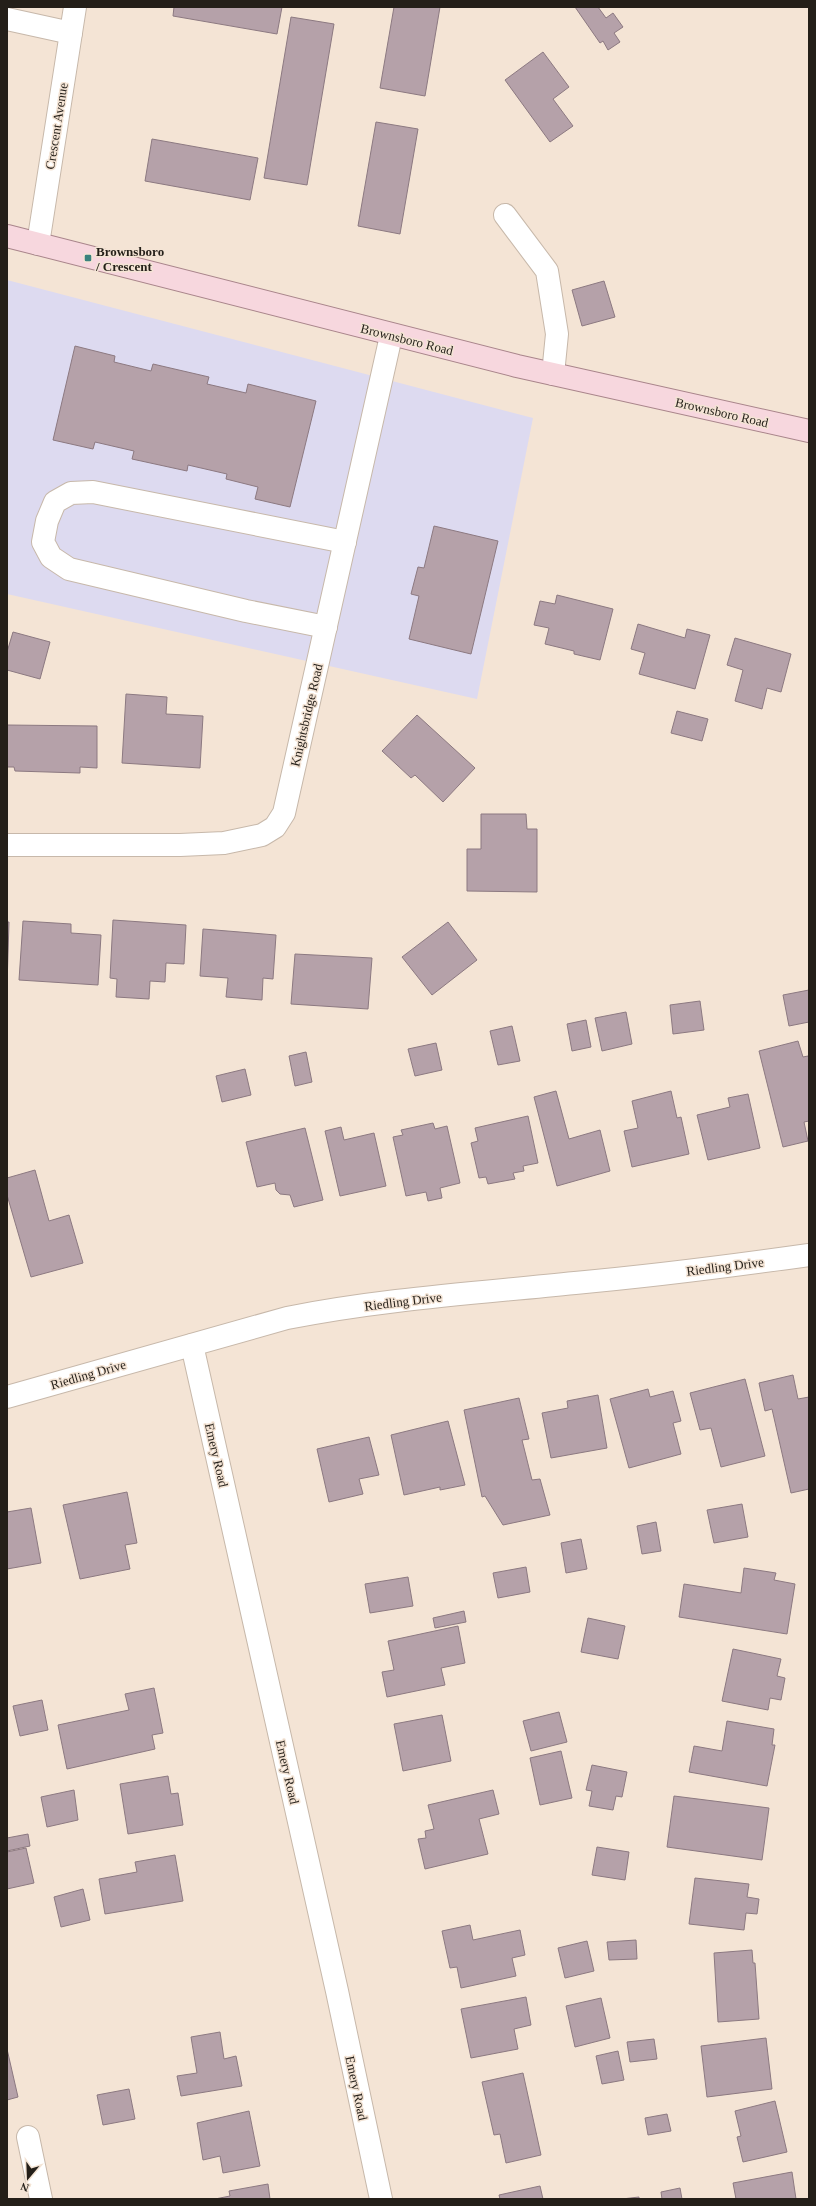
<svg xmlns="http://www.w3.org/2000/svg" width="816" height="2206" font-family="'Times New Roman',serif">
	<rect width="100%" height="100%" fill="#f4e4d5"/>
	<path fill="#dddaf0" d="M 7,280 L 533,418 L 477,699 L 7,594 Z"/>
	<g fill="#b5a1a9" stroke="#8c7981">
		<path d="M 174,7 L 282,7 L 277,34 L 173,16 Z"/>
		<path d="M 394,7 L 440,7 L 425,96 L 380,88 Z"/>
		<path d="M 575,7 L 598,7 L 606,18 L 613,13 L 623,27 L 614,33 L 620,42 L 608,50 L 603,41 L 600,43 Z"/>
		<path d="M 291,17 L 334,24 L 307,185 L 264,178 Z"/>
		<path d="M 543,52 L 569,87 L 553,99 L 573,126 L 550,142 L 505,80 Z"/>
		<path d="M 376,122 L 418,129 L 400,234 L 358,226 Z"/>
		<path d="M 152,139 L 258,158 L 250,200 L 145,181 Z"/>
		<path d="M 604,281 L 615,317 L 582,326 L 572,290 Z"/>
		<path d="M 75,346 L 115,356 L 114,362 L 151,371 L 153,364 L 209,377 L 207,384 L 246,393 L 248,384 L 316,401 L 290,507 L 255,499 L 258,487 L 226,479 L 227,474 L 188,465 L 187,471 L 132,459 L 134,451 L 95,442 L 93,449 L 53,440 Z"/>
		<path d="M 434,526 L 498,541 L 471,654 L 409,639 L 419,596 L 411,594 L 418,567 L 424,568 Z"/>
		<path d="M 557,595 L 613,609 L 600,660 L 574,654 L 574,651 L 545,644 L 549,628 L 534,625 L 540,601 L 555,604 Z"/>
		<path d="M 638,624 L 685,638 L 687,629 L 710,635 L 695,689 L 639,674 L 645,653 L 631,649 Z"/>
		<path d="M 13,632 L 50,642 L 40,679 L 7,670 L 7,652 Z"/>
		<path d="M 735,638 L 791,654 L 781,692 L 767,688 L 762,709 L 735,701 L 743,670 L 727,665 Z"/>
		<path d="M 126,694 L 167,697 L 166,714 L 203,716 L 200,768 L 122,763 Z"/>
		<path d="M 677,711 L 708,719 L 702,741 L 671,733 Z"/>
		<path d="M 417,715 L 475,768 L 443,802 L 415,775 L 411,778 L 382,751 Z"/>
		<path d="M 7,725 L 97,726 L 97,768 L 80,767 L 80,773 L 15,771 L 14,767 L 7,767 Z"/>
		<path d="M 481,814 L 526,814 L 527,829 L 537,829 L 537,892 L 467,891 L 467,849 L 481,849 Z"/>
		<path d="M 113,920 L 186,925 L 184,964 L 166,963 L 165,982 L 150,981 L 149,999 L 116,997 L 117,979 L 110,978 Z"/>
		<path d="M 23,921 L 71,924 L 71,933 L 101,935 L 98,985 L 19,980 Z"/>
		<path d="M 7,922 L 9,922 L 7,985 Z"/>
		<path d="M 448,922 L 477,960 L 432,995 L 402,957 Z"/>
		<path d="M 203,929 L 276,935 L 273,979 L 263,978 L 262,1000 L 226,997 L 228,978 L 200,976 Z"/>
		<path d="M 295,954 L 372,958 L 368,1009 L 291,1004 Z"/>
		<path d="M 809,990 L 809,1022 L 789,1026 L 783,995 Z"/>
		<path d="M 700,1001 L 704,1030 L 673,1034 L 670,1005 Z"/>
		<path d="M 626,1012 L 632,1044 L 602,1051 L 595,1018 Z"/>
		<path d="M 586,1020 L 591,1047 L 572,1051 L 567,1024 Z"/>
		<path d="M 512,1026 L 520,1061 L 498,1065 L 490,1031 Z"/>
		<path d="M 798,1041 L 803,1057 L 808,1056 L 809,1058 L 809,1121 L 804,1122 L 808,1141 L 783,1147 L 759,1051 Z"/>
		<path d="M 436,1043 L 442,1070 L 415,1076 L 408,1049 Z"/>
		<path d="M 306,1052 L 312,1082 L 295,1086 L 289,1056 Z"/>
		<path d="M 245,1069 L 251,1095 L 222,1102 L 216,1076 Z"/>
		<path d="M 556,1091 L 569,1139 L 600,1130 L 610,1171 L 557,1186 L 534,1097 Z"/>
		<path d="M 671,1091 L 677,1118 L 681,1117 L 689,1154 L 632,1167 L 624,1131 L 638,1128 L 632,1101 Z"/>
		<path d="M 748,1094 L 760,1148 L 708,1160 L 697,1115 L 730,1107 L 728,1098 Z"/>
		<path d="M 528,1116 L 538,1163 L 523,1166 L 524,1171 L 513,1173 L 515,1179 L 488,1184 L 486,1177 L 479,1178 L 471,1143 L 478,1141 L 475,1128 Z"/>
		<path d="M 433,1123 L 435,1129 L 447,1126 L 460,1183 L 440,1188 L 442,1198 L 428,1201 L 426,1192 L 406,1196 L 393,1137 L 403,1135 L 401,1130 Z"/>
		<path d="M 341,1127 L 344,1140 L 374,1133 L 386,1186 L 340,1196 L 325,1131 Z"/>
		<path d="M 305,1128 L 323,1200 L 294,1207 L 290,1195 L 280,1194 L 276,1190 L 275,1183 L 257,1187 L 246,1142 Z"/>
		<path d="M 35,1170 L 49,1221 L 69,1215 L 83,1263 L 31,1277 L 7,1195 L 7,1178 Z"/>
		<path d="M 793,1375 L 798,1399 L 809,1397 L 809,1489 L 791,1493 L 772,1409 L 765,1411 L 759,1383 Z"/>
		<path d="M 745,1379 L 765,1456 L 721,1467 L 711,1428 L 700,1430 L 690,1393 Z"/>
		<path d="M 648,1389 L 650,1397 L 673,1391 L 681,1421 L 673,1423 L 681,1454 L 629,1468 L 610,1399 Z"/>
		<path d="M 598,1395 L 607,1448 L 551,1458 L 542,1413 L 568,1408 L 567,1401 Z"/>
		<path d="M 519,1398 L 529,1439 L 522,1440 L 532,1480 L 540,1479 L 550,1515 L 503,1525 L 485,1496 L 482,1497 L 464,1410 Z"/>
		<path d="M 448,1421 L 465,1485 L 440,1490 L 440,1487 L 404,1495 L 391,1435 Z"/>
		<path d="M 369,1437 L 379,1475 L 359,1479 L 363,1494 L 329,1502 L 317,1449 Z"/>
		<path d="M 127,1492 L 137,1543 L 125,1545 L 130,1569 L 80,1579 L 63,1505 Z"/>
		<path d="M 742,1504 L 748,1537 L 714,1543 L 707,1510 Z"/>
		<path d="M 31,1508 L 41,1563 L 7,1569 L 7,1512 Z"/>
		<path d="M 656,1522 L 661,1551 L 642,1554 L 637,1526 Z"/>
		<path d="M 581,1539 L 587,1569 L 566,1573 L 561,1543 Z"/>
		<path d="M 526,1567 L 530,1592 L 498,1598 L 493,1573 Z"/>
		<path d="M 744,1568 L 776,1573 L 774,1580 L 795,1584 L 787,1634 L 679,1617 L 684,1584 L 741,1593 Z"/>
		<path d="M 408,1577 L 413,1606 L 370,1613 L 365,1584 Z"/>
		<path d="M 464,1611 L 466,1622 L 435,1628 L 433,1618 Z"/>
		<path d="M 588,1618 L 625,1626 L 618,1659 L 581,1652 Z"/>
		<path d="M 458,1626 L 465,1663 L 441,1668 L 445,1685 L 387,1697 L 382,1672 L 394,1670 L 388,1641 Z"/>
		<path d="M 733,1649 L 781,1659 L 777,1676 L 785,1678 L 781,1700 L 770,1698 L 768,1710 L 722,1701 Z"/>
		<path d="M 154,1688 L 163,1733 L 152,1735 L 155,1749 L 67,1769 L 58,1725 L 129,1710 L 125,1694 Z"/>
		<path d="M 42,1700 L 48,1730 L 20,1736 L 13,1706 Z"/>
		<path d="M 559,1712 L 567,1742 L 531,1751 L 523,1721 Z"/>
		<path d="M 442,1715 L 451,1761 L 403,1771 L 394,1724 Z"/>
		<path d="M 727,1721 L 774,1729 L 772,1745 L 775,1745 L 767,1786 L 689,1772 L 694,1746 L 722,1751 Z"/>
		<path d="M 561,1751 L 572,1798 L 540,1805 L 530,1758 Z"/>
		<path d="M 592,1765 L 627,1772 L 622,1797 L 616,1796 L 613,1810 L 589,1806 L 592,1791 L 586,1790 Z"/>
		<path d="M 168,1776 L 171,1794 L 178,1793 L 183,1825 L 128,1834 L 120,1784 Z"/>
		<path d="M 74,1790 L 78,1820 L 47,1827 L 41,1797 Z"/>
		<path d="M 493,1790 L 499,1814 L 479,1819 L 488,1854 L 425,1869 L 418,1839 L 426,1838 L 425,1831 L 434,1829 L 428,1805 Z"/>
		<path d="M 674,1796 L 769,1808 L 762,1860 L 667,1847 Z"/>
		<path d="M 28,1834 L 30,1846 L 7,1851 L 7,1838 Z"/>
		<path d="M 597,1847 L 629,1852 L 625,1880 L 592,1875 Z"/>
		<path d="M 26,1848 L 34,1883 L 7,1889 L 7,1852 Z"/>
		<path d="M 175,1855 L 183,1901 L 105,1914 L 99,1879 L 137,1872 L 135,1862 Z"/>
		<path d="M 695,1878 L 749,1884 L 747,1897 L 759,1899 L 757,1914 L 746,1913 L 744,1930 L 689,1924 Z"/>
		<path d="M 83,1889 L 90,1920 L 61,1927 L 54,1897 Z"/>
		<path d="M 470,1925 L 473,1940 L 520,1930 L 525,1955 L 512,1958 L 516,1976 L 461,1988 L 457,1967 L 450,1968 L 442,1931 Z"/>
		<path d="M 636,1940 L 637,1959 L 609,1960 L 607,1942 Z"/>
		<path d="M 587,1941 L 594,1971 L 565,1978 L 558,1948 Z"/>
		<path d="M 752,1950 L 753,1963 L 755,1963 L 759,2019 L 718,2022 L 714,1953 Z"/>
		<path d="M 526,1997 L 531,2025 L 514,2029 L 518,2049 L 471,2058 L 461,2009 Z"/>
		<path d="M 601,1998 L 610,2038 L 575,2047 L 566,2006 Z"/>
		<path d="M 220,2032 L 224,2059 L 236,2056 L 242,2086 L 181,2096 L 177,2076 L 197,2073 L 191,2037 Z"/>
		<path d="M 766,2038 L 772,2089 L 707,2097 L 701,2046 Z"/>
		<path d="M 654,2039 L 657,2059 L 630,2062 L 627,2042 Z"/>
		<path d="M 7,2049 L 18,2097 L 7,2100 Z"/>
		<path d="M 618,2051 L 624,2080 L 602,2084 L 596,2056 Z"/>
		<path d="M 523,2073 L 541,2155 L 506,2163 L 500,2134 L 494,2135 L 482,2082 Z"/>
		<path d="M 129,2089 L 135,2119 L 103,2125 L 97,2095 Z"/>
		<path d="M 775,2101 L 787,2152 L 743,2162 L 737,2137 L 741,2136 L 735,2111 Z"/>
		<path d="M 249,2111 L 260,2166 L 223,2173 L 220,2156 L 203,2160 L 197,2123 Z"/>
		<path d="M 667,2114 L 671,2131 L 648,2135 L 645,2118 Z"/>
		<path d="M 792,2172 L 796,2199 L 736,2199 L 733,2183 Z"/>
		<path d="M 268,2184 L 270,2199 L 215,2199 L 230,2196 L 229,2191 Z"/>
		<path d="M 540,2186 L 543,2199 L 500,2199 L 499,2195 Z"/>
		<path d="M 680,2188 L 682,2199 L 662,2199 L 661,2192 Z"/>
		<path d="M 639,2197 L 639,2199 L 622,2199 Z"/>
	</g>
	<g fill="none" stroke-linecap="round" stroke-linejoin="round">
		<g stroke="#c7b8aa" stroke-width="24">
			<g id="minor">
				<path d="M 7,19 L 71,33"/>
				<path d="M 505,215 L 547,271 L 557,334 L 553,374"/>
				<path d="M 38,244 L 75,7"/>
				<path d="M 326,627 L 246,611 L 69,569 L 51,557 L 43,542 L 47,521 L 55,502 L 71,493 L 93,492 L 345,542"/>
				<path d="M 7,845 L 180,845 L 224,843 L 262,835 L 275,827 L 284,813 L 391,336"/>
				<path d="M 192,1345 L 337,1991 L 381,2199"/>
				<path d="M 7,1397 L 287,1318 C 382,1299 479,1293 575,1283 C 653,1276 731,1266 809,1255"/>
				<path d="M 28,2137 L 41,2199"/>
			</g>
		</g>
		<g stroke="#a9858b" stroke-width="24">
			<path id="major" d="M 7,236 L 517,366 L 809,431"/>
		</g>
		<use href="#minor" stroke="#fff" stroke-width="22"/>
		<use href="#major" stroke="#f7d7de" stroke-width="22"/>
	</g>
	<rect fill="#3a827e" stroke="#f4e4d5" stroke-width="1.5" x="84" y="254" width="8" height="8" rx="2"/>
	<g text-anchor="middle" stroke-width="3" stroke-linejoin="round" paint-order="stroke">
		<g font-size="13" fill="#241f19" stroke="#f4e4d5">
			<text transform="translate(56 126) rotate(-81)" y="5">Crescent Avenue</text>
			<text transform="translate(407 339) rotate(14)" y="5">Brownsboro Road</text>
			<text transform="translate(722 412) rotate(13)" y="5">Brownsboro Road</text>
			<text transform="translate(306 715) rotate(-77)" y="5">Knightsbridge Road</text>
			<text transform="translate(725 1266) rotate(-7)" y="5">Riedling Drive</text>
			<text transform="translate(403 1301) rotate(-7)" y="5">Riedling Drive</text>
			<text transform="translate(88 1374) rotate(-16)" y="5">Riedling Drive</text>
			<text transform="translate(217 1455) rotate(77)" y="5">Emery Road</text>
			<text transform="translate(288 1772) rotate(77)" y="5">Emery Road</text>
			<text transform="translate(357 2088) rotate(78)" y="5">Emery Road</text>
		</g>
		<g font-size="13" font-weight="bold" fill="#241f19" stroke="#f4e4d5" text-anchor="start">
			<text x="96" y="256">Brownsboro<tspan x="96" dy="15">/ Crescent</tspan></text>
		</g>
	</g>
	<rect width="816" height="2206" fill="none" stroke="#241f19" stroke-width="16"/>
	<g transform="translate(28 2178) rotate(199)" stroke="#f4e4d5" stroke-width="3" paint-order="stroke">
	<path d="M0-3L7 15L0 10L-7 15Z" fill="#241f19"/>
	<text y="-6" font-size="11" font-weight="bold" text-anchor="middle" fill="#241f19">N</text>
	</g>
</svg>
